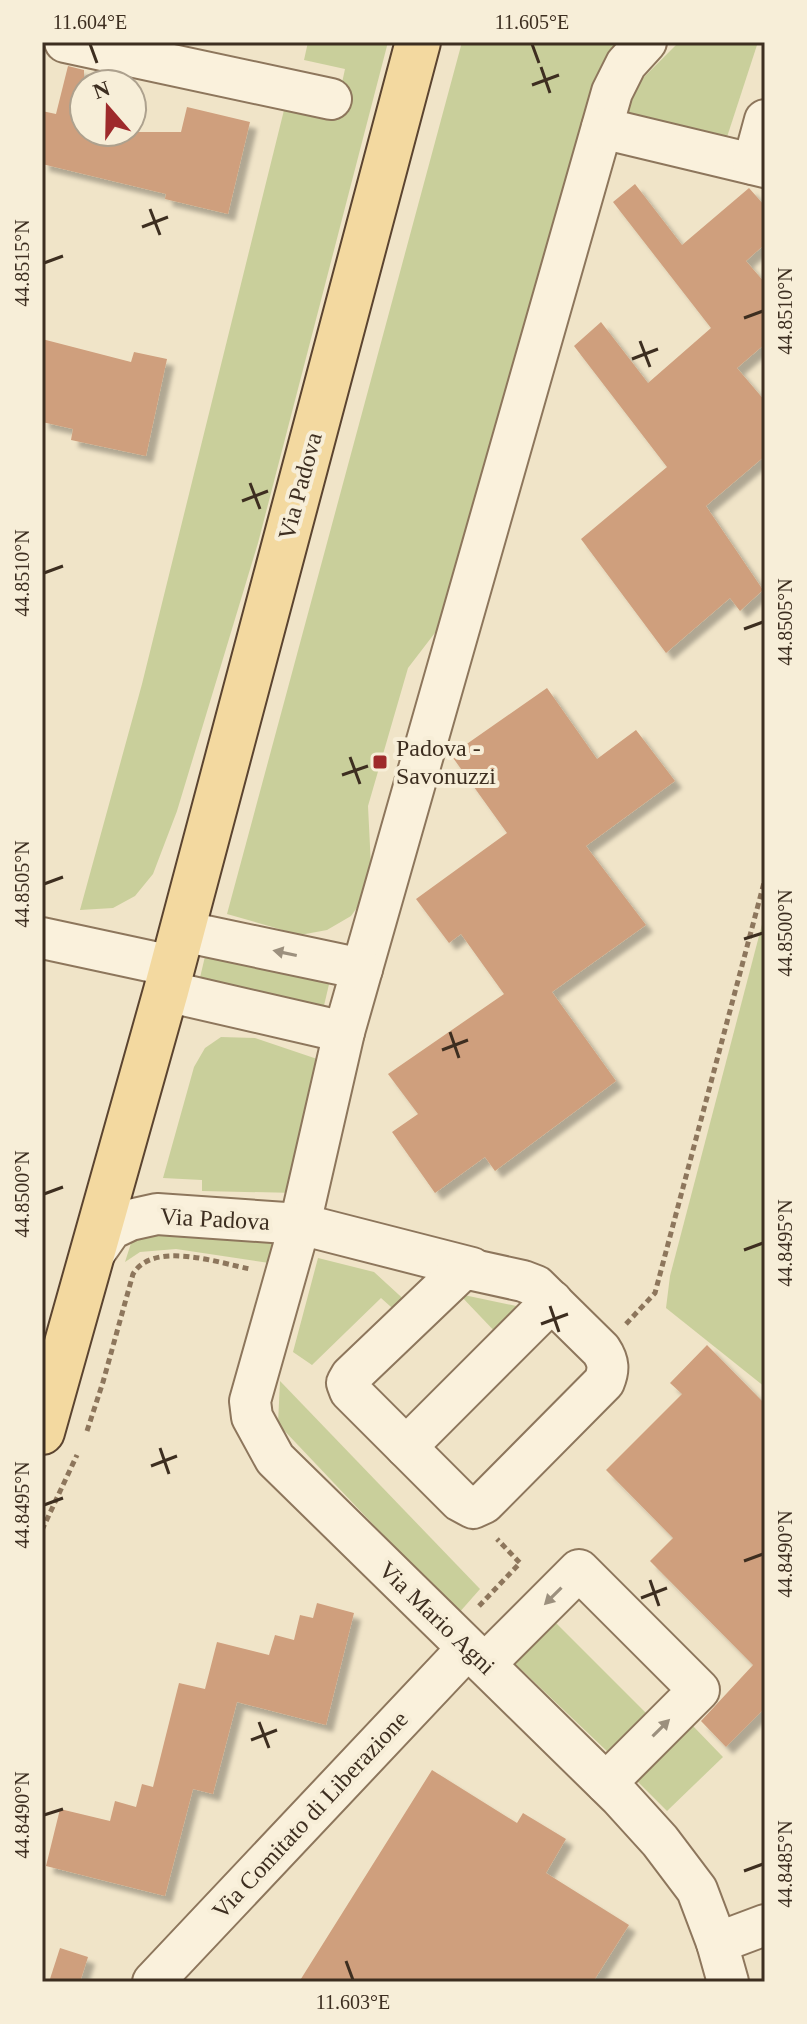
<svg xmlns="http://www.w3.org/2000/svg" width="807" height="2024" font-family="Georgia,serif">
	<defs>
		<filter id="shadow"><feDropShadow dx="7" dy="7" stdDeviation="2" flood-color="#0004"/></filter>
	</defs>
	<rect width="100%" height="100%" fill="#f0e4c8"/>
	<g fill="#c9cf9b">
		<path d="M 308,42 L 388,42 L 258,543 L 177,811 L 153,874 L 135,896 L 113,908 L 80,910 L 142,684 L 286,102 L 335,115 L 345,69 L 304,60 Z"/>
		<path d="M 462,42 L 617,42 L 454,608 L 408,668 L 368,806 L 372,887 L 351,916 L 327,930 L 300,935 L 227,914 Z"/>
		<path d="M 679,42 L 758,42 L 727,137 L 627,114 L 634,87 Z"/>
		<path d="M 765,913 L 765,1387 L 666,1308 L 670,1276 Z"/>
		<path d="M 206,952 L 330,980 L 323,1010 L 199,982 Z"/>
		<path d="M 221,1037 L 255,1038 L 329,1063 L 297,1193 L 202,1191 L 202,1180 L 163,1178 L 194,1067 L 205,1048 Z"/>
		<path d="M 157,1228 L 286,1233 L 276,1264 L 176,1249 L 140,1252 L 125,1262 L 132,1240 Z"/>
		<path d="M 318,1258 L 374,1272 L 410,1305 L 400,1315 L 381,1298 L 312,1365 L 293,1352 Z"/>
		<path d="M 459,1294 L 526,1308 L 500,1337 Z"/>
		<path d="M 280,1381 L 480,1589 L 458,1614 L 278,1424 Z"/>
		<path d="M 547,1614 L 649,1716 L 610,1754 L 506,1655 Z"/>
		<path d="M 691,1724 L 723,1757 L 667,1811 L 635,1779 Z"/>
	</g>
	<g fill="#cf9f7d" filter="url(#shadow)">
		<path d="M 68,66 L 84,70 L 84,132 L 181,132 L 187,107 L 250,122 L 228,214 L 165,199 L 166,194 L 42,164 L 42,111 L 56,114 Z"/>
		<path d="M 635,184 L 682,245 L 749,188 L 765,206 L 765,244 L 746,261 L 765,283 L 765,344 L 737,368 L 765,401 L 765,456 L 706,506 L 763,590 L 740,611 L 730,598 L 666,653 L 581,539 L 667,467 L 574,346 L 601,322 L 648,383 L 711,328 L 613,202 Z"/>
		<path d="M 42,339 L 131,362 L 134,352 L 167,359 L 146,456 L 71,440 L 73,429 L 42,422 Z"/>
		<path d="M 547,688 L 597,759 L 636,730 L 675,781 L 586,846 L 646,925 L 552,992 L 616,1081 L 495,1171 L 485,1157 L 435,1193 L 392,1132 L 418,1114 L 388,1074 L 504,994 L 461,934 L 449,943 L 416,899 L 507,833 L 451,755 Z"/>
		<path d="M 707,1345 L 765,1404 L 765,1708 L 726,1747 L 701,1721 L 753,1665 L 650,1561 L 673,1538 L 606,1470 L 682,1394 L 670,1383 Z"/>
		<path d="M 317,1603 L 354,1613 L 326,1725 L 237,1702 L 213,1794 L 193,1789 L 165,1896 L 46,1866 L 60,1809 L 110,1821 L 115,1801 L 136,1807 L 142,1784 L 153,1787 L 179,1683 L 205,1689 L 217,1642 L 269,1655 L 275,1635 L 294,1640 L 300,1615 L 313,1618 Z"/>
		<path d="M 432,1770 L 517,1823 L 523,1813 L 566,1839 L 546,1873 L 629,1925 L 593,1982 L 299,1982 Z"/>
		<path d="M 60,1948 L 88,1957 L 80,1982 L 49,1982 Z"/>
	</g>
	<g fill="none" stroke-linecap="round" stroke-linejoin="round">
		<g stroke="#8d765c" stroke-width="44">
			<g id="minor">
				<path d="M 65,42 L 331,99"/>
				<path d="M 646,42 L 626,64 L 612,92 L 344,1032 L 300,1224 L 250,1401 L 252,1417 L 275,1459 L 620,1797 L 660,1841 L 697,1890 L 717,1943 L 728,1982"/>
				<path d="M 602,128 L 765,167"/>
				<path d="M 753,164 L 765,120"/>
				<path d="M 182,931 L 362,969"/>
				<path d="M 42,938 L 172,966"/>
				<path d="M 166,991 L 344,1032"/>
				<path d="M 93,1255 L 111,1229 L 130,1220 L 157,1214 L 300,1224 L 472,1268"/>
				<path d="M 464,1268 L 523,1281 L 536,1286 L 601,1350 C 609,1362 609,1370 604,1382 L 484,1503 L 473,1508 L 460,1501 L 350,1391 L 347,1383 L 351,1376 Z"/>
				<path d="M 406,1447 L 552,1301"/>
				<path d="M 485,1664 L 579,1570 L 699,1690 L 606,1783"/>
				<path d="M 717,1943 L 765,1925"/>
				<path d="M 153,1982 L 467,1649"/>
			</g>
		</g>
		<g stroke="#5b4430" stroke-width="48">
			<path id="major" d="M 42,1432 L 166,991 L 418,42"/>
		</g>
		<g stroke="#8d765c" stroke-width="5" stroke-dasharray="6 4" stroke-linecap="butt">
			<path d="M 626,1324 L 655,1293 L 765,879"/>
			<path d="M 87,1431 L 103,1382 L 133,1274 C 153,1240 219,1263 250,1269"/>
			<path d="M 42,1530 L 77,1455"/>
			<path d="M 479,1606 L 520,1563 L 497,1539"/>
		</g>
		<use href="#minor" stroke="#faf1dc" stroke-width="40"/>
		<use href="#major" stroke="#f3d9a0" stroke-width="44"/>
	</g>
	<defs><path id="oneway-solid" d="M-6-.8H1V-3.2L6.5 0L1 3.2V.8H-6Z" transform="scale(2)"/></defs>
	<g fill="#9c907e">
		<use href="#oneway-solid" transform="translate(285 953) rotate(-168)"/>
		<use href="#oneway-solid" transform="translate(553 1596) rotate(135)"/>
		<use href="#oneway-solid" transform="translate(661 1728) rotate(-45)"/>
	</g>
	<path fill="none" stroke="#3d2e20" stroke-width="3" d="M 90,44 L 97,63M 532,44 L 539,63M 541,67 L 550,93M 532,85 L 559,75M 150,209 L 160,235M 142,227 L 168,217M 44,263 L 63,256M 744,318 L 763,311M 640,341 L 650,367M 632,359 L 658,349M 250,483 L 260,509M 242,501 L 268,491M 44,573 L 63,566M 744,629 L 763,622M 350,757 L 360,784M 342,775 L 368,766M 44,884 L 63,877M 744,939 L 763,933M 450,1032 L 459,1058M 442,1050 L 468,1040M 44,1194 L 63,1187M 744,1250 L 763,1243M 550,1306 L 559,1332M 541,1324 L 568,1314M 160,1448 L 169,1474M 151,1466 L 177,1456M 44,1505 L 63,1498M 744,1561 L 763,1554M 650,1580 L 659,1606M 641,1598 L 667,1588M 259,1722 L 269,1748M 251,1740 L 277,1730M 44,1815 L 63,1809M 744,1871 L 763,1864M 346,1961 L 353,1980"/>
	<rect fill="#9e2a2b" stroke="#f7eed8" stroke-width="3" x="372" y="754" width="16" height="16" rx="4"/>
	<g text-anchor="middle" stroke-width="8" stroke-linejoin="round" paint-order="stroke">
		<g font-size="24" fill="#3d2e20" stroke="#f7eed8">
			<text transform="translate(300 486) rotate(-75)" y="8">Via Padova</text>
			<text transform="translate(215 1219) rotate(3)" y="8">Via Padova</text>
			<text transform="translate(437 1618) rotate(44)" y="8">Via Mario Agni</text>
			<text transform="translate(310 1815) rotate(-47)" y="8">Via Comitato di Liberazione</text>
		</g>
		<g font-size="24" fill="#3d2e20" stroke="#f7eed8" text-anchor="start">
			<text x="396" y="756">Padova -<tspan x="396" dy="28">Savonuzzi</tspan></text>
		</g>
	</g>
	<rect width="807" height="2024" fill="none" stroke="#f7eed8" stroke-width="88"/>
	<g transform="translate(108 108) rotate(340)"><circle r="38" fill="#f7eed8" stroke="#ada18e" stroke-width="2"/>
	<path d="M0-6L14 30L0 20L-14 30Z" fill="#9e2a2b"/>
	<text y="-12" font-size="22" font-weight="bold" text-anchor="middle" fill="#3d2e20">N</text>
	</g>
	<rect x="44" y="44" width="719" height="1936" fill="none" stroke="#3d2e20" stroke-width="3"/>
	<g font-size="20" text-anchor="middle" fill="#3d2e20">
		<text x="90" y="29">11.604°E</text>
		<text x="532" y="29">11.605°E</text>
		<text transform="translate(22 263) rotate(-90)" y="7">44.8515°N</text>
		<text transform="translate(785 311) rotate(-90)" y="7">44.8510°N</text>
		<text transform="translate(22 573) rotate(-90)" y="7">44.8510°N</text>
		<text transform="translate(785 622) rotate(-90)" y="7">44.8505°N</text>
		<text transform="translate(22 884) rotate(-90)" y="7">44.8505°N</text>
		<text transform="translate(785 933) rotate(-90)" y="7">44.8500°N</text>
		<text transform="translate(22 1194) rotate(-90)" y="7">44.8500°N</text>
		<text transform="translate(785 1243) rotate(-90)" y="7">44.8495°N</text>
		<text transform="translate(22 1505) rotate(-90)" y="7">44.8495°N</text>
		<text transform="translate(785 1554) rotate(-90)" y="7">44.8490°N</text>
		<text transform="translate(22 1815) rotate(-90)" y="7">44.8490°N</text>
		<text transform="translate(785 1864) rotate(-90)" y="7">44.8485°N</text>
		<text x="353" y="2009">11.603°E</text>
	</g>
</svg>
